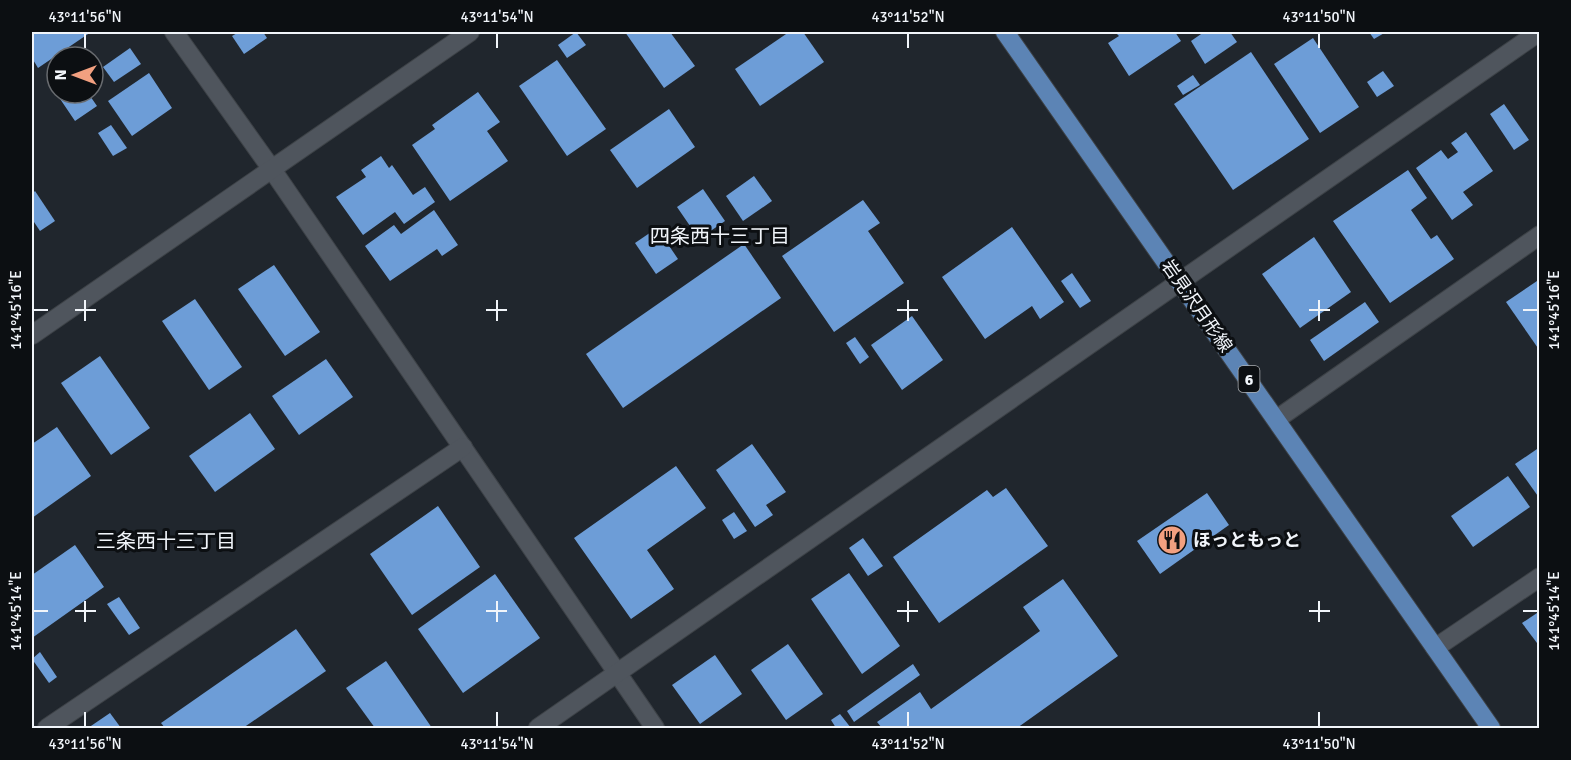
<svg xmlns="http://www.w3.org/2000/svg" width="1571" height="760" font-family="Signika,'Noto Sans JP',sans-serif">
	<rect width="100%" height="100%" fill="#20262d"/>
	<g fill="#6d9dd7">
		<path d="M 32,32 L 91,32 L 38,68 L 32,58 Z"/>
		<path d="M 239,32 L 263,32 L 267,38 L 244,54 L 232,36 Z"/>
		<path d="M 576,32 L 586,45 L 567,58 L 558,45 Z"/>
		<path d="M 625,32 L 670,32 L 695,66 L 664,88 Z"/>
		<path d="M 789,32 L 803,32 L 824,62 L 760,106 L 735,69 Z"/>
		<path d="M 1115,32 L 1175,32 L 1181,41 L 1129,76 L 1108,43 L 1119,36 Z"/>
		<path d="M 1204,32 L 1230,32 L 1237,42 L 1205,64 L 1191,41 Z"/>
		<path d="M 1369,32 L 1386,32 L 1374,39 Z"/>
		<path d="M 1313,38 L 1359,107 L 1320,133 L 1274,64 Z"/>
		<path d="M 130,48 L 141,64 L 114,82 L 103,67 Z"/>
		<path d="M 1251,52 L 1309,139 L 1233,190 L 1174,104 Z"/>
		<path d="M 557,60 L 606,129 L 567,156 L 519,86 Z"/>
		<path d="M 1383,71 L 1394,86 L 1377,97 L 1367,82 Z"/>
		<path d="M 149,73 L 172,108 L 132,136 L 108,101 Z"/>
		<path d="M 1193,75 L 1200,85 L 1183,95 L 1177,86 Z"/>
		<path d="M 57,79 L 57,93 L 88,93 L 97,106 L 75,121 L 50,84 Z"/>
		<path d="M 478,92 L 500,122 L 487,131 L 508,161 L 450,201 L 412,145 L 435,129 L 432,125 Z"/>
		<path d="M 1504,104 L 1529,140 L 1514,150 L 1490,114 Z"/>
		<path d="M 669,109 L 695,147 L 637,188 L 610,150 Z"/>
		<path d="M 111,125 L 127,148 L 113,156 L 98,133 Z"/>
		<path d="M 1466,132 L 1493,171 L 1463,192 L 1473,205 L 1452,220 L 1416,168 L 1441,150 L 1448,159 L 1458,152 L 1451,143 Z"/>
		<path d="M 381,156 L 389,168 L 392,165 L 413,195 L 425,187 L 435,202 L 404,224 L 395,212 L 363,235 L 336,197 L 366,177 L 361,170 Z"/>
		<path d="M 1408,170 L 1427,198 L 1411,210 L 1431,239 L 1437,235 L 1454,259 L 1390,303 L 1333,221 Z"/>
		<path d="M 754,176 L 772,201 L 743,221 L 726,196 Z"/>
		<path d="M 703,189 L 725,221 L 699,239 L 677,207 Z"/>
		<path d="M 35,191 L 55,221 L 40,231 L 32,219 L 32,194 Z"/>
		<path d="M 863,200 L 880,223 L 868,231 L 904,283 L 834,332 L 782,256 Z"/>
		<path d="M 434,210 L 458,245 L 442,256 L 437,249 L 390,281 L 365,246 L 394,225 L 401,234 Z"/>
		<path d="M 1012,227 L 1064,302 L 1040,319 L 1032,306 L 985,339 L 942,277 Z"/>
		<path d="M 657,228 L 678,259 L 656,274 L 635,243 Z"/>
		<path d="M 1314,237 L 1351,292 L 1300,328 L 1262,274 Z"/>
		<path d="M 744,244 L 781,298 L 623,408 L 586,354 Z"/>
		<path d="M 274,265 L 320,332 L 285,356 L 238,289 Z"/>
		<path d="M 1072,273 L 1091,301 L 1080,308 L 1061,281 Z"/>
		<path d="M 1540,279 L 1540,351 L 1506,302 Z"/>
		<path d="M 195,299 L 242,367 L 209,390 L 162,321 Z"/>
		<path d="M 1365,302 L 1379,322 L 1324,361 L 1310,340 Z"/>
		<path d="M 912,316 L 943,360 L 902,390 L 871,345 Z"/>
		<path d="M 855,337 L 869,357 L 860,364 L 846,343 Z"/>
		<path d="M 100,356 L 150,428 L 111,455 L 61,383 Z"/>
		<path d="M 326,359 L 353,397 L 299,435 L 272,396 Z"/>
		<path d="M 250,413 L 275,449 L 215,492 L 189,456 Z"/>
		<path d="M 57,427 L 91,476 L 32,518 L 32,444 Z"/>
		<path d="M 752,444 L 786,492 L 766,505 L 773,515 L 755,527 L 716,470 Z"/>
		<path d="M 1540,447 L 1540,499 L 1515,464 Z"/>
		<path d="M 676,466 L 706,508 L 647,550 L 674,589 L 631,619 L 574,538 Z"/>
		<path d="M 1508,476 L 1530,507 L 1473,547 L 1451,516 Z"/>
		<path d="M 1006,488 L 1048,546 L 939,623 L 893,557 L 987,490 L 993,497 Z"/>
		<path d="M 1207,493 L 1229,525 L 1160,574 L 1137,541 Z"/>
		<path d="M 438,506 L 480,567 L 412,615 L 370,554 Z"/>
		<path d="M 734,512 L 747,531 L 734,539 L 722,520 Z"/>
		<path d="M 863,538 L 883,566 L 868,576 L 849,548 Z"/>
		<path d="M 75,545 L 104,587 L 32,638 L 32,575 Z"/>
		<path d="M 849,573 L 900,646 L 862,674 L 811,599 Z"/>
		<path d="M 495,574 L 540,638 L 463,693 L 418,629 Z"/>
		<path d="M 1063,579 L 1118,656 L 1017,728 L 882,728 L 877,722 L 920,692 L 931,709 L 1040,631 L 1023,607 Z"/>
		<path d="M 119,597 L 140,628 L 129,635 L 107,604 Z"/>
		<path d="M 1540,611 L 1540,647 L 1522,623 Z"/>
		<path d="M 296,629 L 326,671 L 243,728 L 165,728 L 161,723 Z"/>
		<path d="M 788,644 L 823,694 L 786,720 L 751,670 Z"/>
		<path d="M 40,652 L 57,677 L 49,683 L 32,659 Z"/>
		<path d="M 715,655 L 742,694 L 700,724 L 672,685 Z"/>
		<path d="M 386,661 L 432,728 L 375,728 L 346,688 Z"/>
		<path d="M 913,664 L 920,675 L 854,722 L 847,711 Z"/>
		<path d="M 110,713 L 121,728 L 88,728 Z"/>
		<path d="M 840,714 L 851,728 L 836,728 L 831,720 Z"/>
	</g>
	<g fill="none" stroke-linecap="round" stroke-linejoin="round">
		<g stroke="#3d4247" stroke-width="20">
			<g id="minor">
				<path d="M 174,32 L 271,168 L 655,728"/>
				<path d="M 32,335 L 470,32"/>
				<path d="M 1277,419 L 1540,235"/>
				<path d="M 1435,648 L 1540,577"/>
				<path d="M 47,728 L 463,447"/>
				<path d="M 538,728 L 1539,32"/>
			</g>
		</g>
		<g stroke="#3d4247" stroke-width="20">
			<path id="major" d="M 1005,32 L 1491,728"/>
		</g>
		<use href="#minor" stroke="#4f555d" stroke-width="18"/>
		<use href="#major" stroke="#5c84b5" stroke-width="18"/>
	</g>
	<path fill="none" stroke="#f1f5fa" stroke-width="2" d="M 85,33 L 85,48M 497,33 L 497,48M 908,33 L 908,48M 1319,33 L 1319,48M 85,300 L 85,321M 497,300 L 497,321M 908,300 L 908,321M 1319,300 L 1319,321M 33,310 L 48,310M 75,310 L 96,310M 486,310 L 507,310M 897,310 L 918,310M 1309,310 L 1330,310M 1523,310 L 1538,310M 85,601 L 85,622M 497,601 L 497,622M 908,601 L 908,622M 1319,601 L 1319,622M 33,611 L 48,611M 75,611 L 96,611M 486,611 L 507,611M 897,611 L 918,611M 1309,611 L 1330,611M 1523,611 L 1538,611M 85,712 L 85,727M 497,712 L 497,727M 908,712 L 908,727M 1319,712 L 1319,727"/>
	<defs>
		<g id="restaurant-disc" transform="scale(1.5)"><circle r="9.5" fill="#f2a080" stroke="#0c0f12"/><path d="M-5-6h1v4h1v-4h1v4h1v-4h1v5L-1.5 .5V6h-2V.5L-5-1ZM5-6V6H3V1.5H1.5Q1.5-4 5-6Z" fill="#111"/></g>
	</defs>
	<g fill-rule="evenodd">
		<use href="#restaurant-disc" x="1172" y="540"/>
	</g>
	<g text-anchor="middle" stroke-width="6" stroke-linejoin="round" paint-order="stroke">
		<rect fill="#0c0f12" stroke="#acb0b4" stroke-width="1.5" x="1238.5" y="366" width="21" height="26" rx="4.5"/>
		<g font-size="16" font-weight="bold" fill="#f1f5fa">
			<text x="1249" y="385">6</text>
		</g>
		<g font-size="18" fill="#f1f5fa" stroke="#0c0f12">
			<text transform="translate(1197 306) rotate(55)" y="6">岩見沢月形線</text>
		</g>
		<g font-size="18" font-weight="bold" fill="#f1f5fa" stroke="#0c0f12" text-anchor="start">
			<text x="1193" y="546">ほっともっと</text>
		</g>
		<g font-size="20" fill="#f1f5fa" stroke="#0c0f12">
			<text x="720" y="243">四条西十三丁目</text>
			<text x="166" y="548">三条西十三丁目</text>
		</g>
	</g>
	<rect width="1571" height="760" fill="none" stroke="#0c0f12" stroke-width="66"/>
	<g transform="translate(75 75) rotate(270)"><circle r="28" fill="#0c0f12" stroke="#686b6f" stroke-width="1.5"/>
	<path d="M0-4.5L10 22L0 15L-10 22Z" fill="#f2a080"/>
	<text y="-9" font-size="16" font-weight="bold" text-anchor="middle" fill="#f1f5fa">N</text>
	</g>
	<rect x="33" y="33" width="1505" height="694" fill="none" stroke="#f1f5fa" stroke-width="2"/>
	<g font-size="15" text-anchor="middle" fill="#f1f5fa">
		<text x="85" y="22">43°11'56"N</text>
		<text x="497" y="22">43°11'54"N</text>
		<text x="908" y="22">43°11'52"N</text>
		<text x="1319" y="22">43°11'50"N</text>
		<text transform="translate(1554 310) rotate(-90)" y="5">141°45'16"E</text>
		<text transform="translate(16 310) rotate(-90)" y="5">141°45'16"E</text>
		<text transform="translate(1554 611) rotate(-90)" y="5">141°45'14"E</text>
		<text transform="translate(16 611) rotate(-90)" y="5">141°45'14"E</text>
		<text x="85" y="749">43°11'56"N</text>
		<text x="497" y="749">43°11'54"N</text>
		<text x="908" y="749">43°11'52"N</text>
		<text x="1319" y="749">43°11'50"N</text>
	</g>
</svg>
